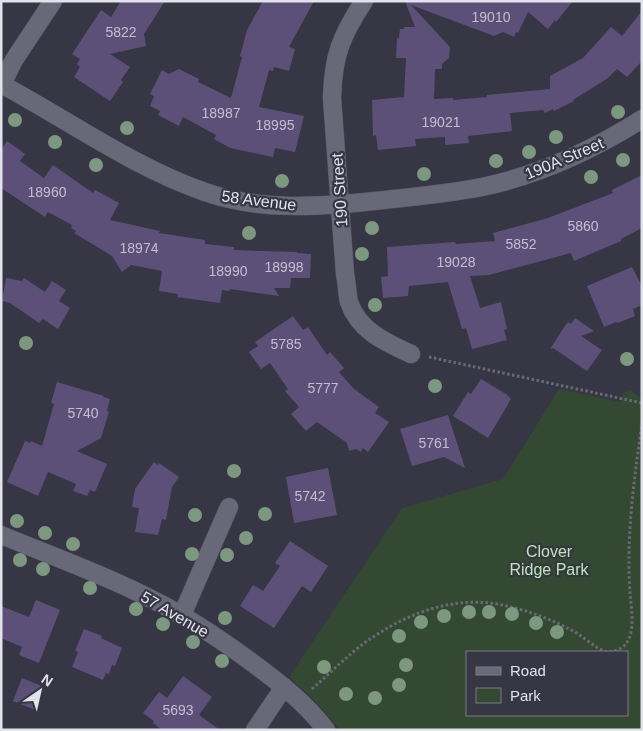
<svg xmlns="http://www.w3.org/2000/svg" width="643" height="731" font-family="Arial,sans-serif">
	<rect width="100%" height="100%" fill="#363644"/>
	<path fill="#344931" fill-rule="evenodd" d="M 559,389 L 621,402 L 623,393 L 631,390 L 642,399 L 642,730 L 341,730 L 310,696 L 289,677 L 402,508 L 503,479 ZM 627,652 L 627,715 L 467,715 L 467,652 Z"/>
	<g fill="#5d5078">
		<path d="M 121,1 L 165,1 L 144,34 L 146,46 L 110,54 L 130,67 L 121,80 L 123,82 L 110,101 L 74,77 L 80,67 L 77,64 L 80,59 L 72,54 L 101,10 L 111,17 Z"/>
		<path d="M 263,1 L 314,1 L 289,47 L 295,49 L 289,71 L 274,67 L 273,71 L 269,70 L 259,107 L 304,116 L 295,152 L 275,148 L 273,157 L 230,148 L 214,139 L 216,135 L 183,117 L 179,126 L 158,115 L 160,111 L 150,106 L 154,96 L 150,94 L 162,70 L 169,74 L 179,69 L 199,79 L 198,82 L 231,98 L 242,57 L 240,56 L 247,30 Z"/>
		<path d="M 405,1 L 573,1 L 556,22 L 555,20 L 548,29 L 528,12 L 518,33 L 516,32 L 514,37 L 503,32 L 494,36 L 411,5 L 450,47 L 449,58 L 442,64 L 442,69 L 435,69 L 434,99 L 453,98 L 453,100 L 487,97 L 487,95 L 550,89 L 550,76 L 583,58 L 611,27 L 622,36 L 642,11 L 642,61 L 627,77 L 617,69 L 608,78 L 573,100 L 574,101 L 554,111 L 553,109 L 545,113 L 543,110 L 510,113 L 512,131 L 468,136 L 469,143 L 445,145 L 445,137 L 415,139 L 416,146 L 378,150 L 376,135 L 373,136 L 372,100 L 404,97 L 406,58 L 396,58 L 397,38 L 399,38 L 400,29 L 404,29 L 404,27 L 415,27 Z"/>
		<path d="M 7,141 L 25,154 L 20,161 L 44,178 L 53,165 L 93,193 L 95,190 L 119,203 L 110,220 L 160,231 L 159,233 L 205,240 L 205,244 L 234,247 L 234,250 L 297,252 L 297,253 L 311,254 L 310,278 L 291,278 L 290,288 L 274,288 L 279,296 L 230,289 L 229,291 L 222,290 L 220,303 L 177,297 L 178,294 L 159,291 L 162,271 L 131,265 L 122,272 L 112,256 L 74,233 L 76,231 L 71,228 L 72,225 L 48,212 L 45,217 L 1,188 L 1,150 Z"/>
		<path d="M 642,175 L 642,228 L 621,239 L 621,241 L 574,261 L 571,253 L 489,275 L 470,276 L 480,308 L 501,302 L 507,329 L 504,330 L 507,340 L 472,349 L 466,328 L 462,329 L 448,282 L 409,286 L 408,296 L 383,298 L 381,277 L 388,276 L 387,247 L 455,242 L 456,244 L 495,241 L 493,233 L 548,218 L 613,193 L 612,190 Z"/>
		<path d="M 632,267 L 642,286 L 642,305 L 633,309 L 635,316 L 618,323 L 616,322 L 604,327 L 587,286 Z"/>
		<path d="M 6,278 L 22,281 L 24,278 L 45,292 L 52,281 L 66,290 L 59,301 L 70,308 L 58,329 L 43,319 L 39,323 L 10,303 L 2,301 Z"/>
		<path d="M 293,316 L 303,330 L 308,327 L 327,355 L 330,352 L 344,368 L 339,372 L 354,389 L 379,407 L 375,413 L 389,422 L 368,452 L 363,448 L 361,452 L 356,449 L 349,451 L 347,443 L 317,422 L 306,431 L 291,414 L 299,407 L 285,391 L 288,389 L 270,363 L 261,369 L 249,352 L 258,346 L 255,342 Z"/>
		<path d="M 575,318 L 594,331 L 581,336 L 602,350 L 587,371 L 553,348 L 550,349 L 565,326 L 568,322 L 571,324 Z"/>
		<path d="M 481,379 L 506,394 L 511,399 L 488,438 L 453,416 L 468,392 L 471,394 Z"/>
		<path d="M 57,382 L 104,396 L 103,397 L 110,399 L 107,411 L 109,412 L 101,438 L 77,451 L 107,464 L 95,492 L 90,490 L 87,496 L 73,491 L 76,484 L 48,472 L 38,496 L 7,482 L 25,441 L 30,443 L 31,441 L 42,446 L 54,404 L 51,403 Z"/>
		<path d="M 448,415 L 465,468 L 444,457 L 412,466 L 400,429 Z"/>
		<path d="M 154,462 L 158,465 L 159,463 L 179,477 L 172,487 L 166,520 L 162,519 L 158,535 L 135,532 L 139,508 L 132,507 L 135,489 Z"/>
		<path d="M 328,468 L 337,515 L 294,523 L 286,477 Z"/>
		<path d="M 290,541 L 328,566 L 311,592 L 302,586 L 274,628 L 240,606 L 253,585 L 263,591 L 280,566 L 275,563 Z"/>
		<path d="M 36,600 L 60,610 L 39,663 L 19,655 L 22,647 L 1,638 L 1,606 L 29,617 Z"/>
		<path d="M 84,629 L 102,636 L 101,638 L 122,648 L 115,666 L 112,665 L 109,674 L 106,673 L 103,680 L 72,667 L 78,652 L 75,651 Z"/>
		<path d="M 183,676 L 212,697 L 199,715 L 220,730 L 162,730 L 153,723 L 154,721 L 143,713 L 159,692 L 167,698 Z"/>
		<path d="M 22,678 L 44,687 L 35,710 L 13,701 Z"/>
	</g>
	<g fill="none" stroke-linecap="round" stroke-linejoin="round">
		<g stroke="#555460" stroke-width="19">
			<g id="street">
				<path d="M 364,1 C 341,36 333,56 332,98 L 345,274 C 347,283 347,293 349,302 C 359,331 385,342 411,354"/>
				<path d="M 1,84 C 68,120 133,167 205,192 C 259,211 318,207 374,201 C 410,197 447,194 482,187 C 539,175 593,150 642,119"/>
				<path d="M 2,84 L 14,60 L 53,1"/>
				<path d="M 1,535 C 62,560 124,582 181,615 C 205,629 228,645 250,661 C 277,681 306,703 326,730"/>
				<path d="M 182,615 L 229,507"/>
				<path d="M 255,730 L 284,687"/>
			</g>
		</g>
		<g stroke="#6a6a77" stroke-width="3" stroke-dasharray="2.5 2.5" stroke-linecap="butt">
			<path d="M 429,357 L 642,403"/>
			<path d="M 312,689 C 329,674 345,658 363,644 C 401,616 449,596 497,604 C 525,609 551,619 575,632 C 585,638 594,647 604,651 C 611,653 620,650 625,645 C 636,633 631,607 630,593 C 626,536 634,480 642,423"/>
		</g>
		<use href="#street" stroke="#686878" stroke-width="18"/>
	</g>
	<g fill="#7c987f">
		<circle cx="618" cy="112" r="7"/>
		<circle cx="15" cy="120" r="7"/>
		<circle cx="127" cy="128" r="7"/>
		<circle cx="556" cy="137" r="7"/>
		<circle cx="55" cy="142" r="7"/>
		<circle cx="529" cy="152" r="7"/>
		<circle cx="623" cy="160" r="7"/>
		<circle cx="496" cy="161" r="7"/>
		<circle cx="96" cy="165" r="7"/>
		<circle cx="424" cy="174" r="7"/>
		<circle cx="591" cy="177" r="7"/>
		<circle cx="282" cy="181" r="7"/>
		<circle cx="372" cy="228" r="7"/>
		<circle cx="249" cy="233" r="7"/>
		<circle cx="362" cy="254" r="7"/>
		<circle cx="375" cy="305" r="7"/>
		<circle cx="26" cy="343" r="7"/>
		<circle cx="627" cy="359" r="7"/>
		<circle cx="435" cy="386" r="7"/>
		<circle cx="234" cy="471" r="7"/>
		<circle cx="265" cy="514" r="7"/>
		<circle cx="195" cy="515" r="7"/>
		<circle cx="17" cy="521" r="7"/>
		<circle cx="45" cy="533" r="7"/>
		<circle cx="246" cy="538" r="7"/>
		<circle cx="73" cy="544" r="7"/>
		<circle cx="192" cy="554" r="7"/>
		<circle cx="227" cy="555" r="7"/>
		<circle cx="20" cy="560" r="7"/>
		<circle cx="43" cy="569" r="7"/>
		<circle cx="90" cy="588" r="7"/>
		<circle cx="136" cy="609" r="7"/>
		<circle cx="469" cy="612" r="7"/>
		<circle cx="489" cy="612" r="7"/>
		<circle cx="512" cy="614" r="7"/>
		<circle cx="444" cy="616" r="7"/>
		<circle cx="225" cy="618" r="7"/>
		<circle cx="421" cy="622" r="7"/>
		<circle cx="536" cy="623" r="7"/>
		<circle cx="163" cy="624" r="7"/>
		<circle cx="557" cy="632" r="7"/>
		<circle cx="399" cy="636" r="7"/>
		<circle cx="193" cy="642" r="7"/>
		<circle cx="222" cy="661" r="7"/>
		<circle cx="406" cy="665" r="7"/>
		<circle cx="324" cy="667" r="7"/>
		<circle cx="399" cy="685" r="7"/>
		<circle cx="346" cy="694" r="7"/>
		<circle cx="375" cy="698" r="7"/>
	</g>
	<g text-anchor="middle" stroke-width="4.5" stroke-linejoin="round" paint-order="stroke">
		<g font-size="14" fill="#c1bece">
			<text x="491" y="22">19010</text>
			<text x="121" y="37">5822</text>
			<text x="221" y="118">18987</text>
			<text x="441" y="127">19021</text>
			<text x="275" y="130">18995</text>
			<text x="47" y="197">18960</text>
			<text x="583" y="231">5860</text>
			<text x="521" y="249">5852</text>
			<text x="139" y="253">18974</text>
			<text x="456" y="267">19028</text>
			<text x="284" y="272">18998</text>
			<text x="228" y="276">18990</text>
			<text x="286" y="349">5785</text>
			<text x="323" y="393">5777</text>
			<text x="83" y="418">5740</text>
			<text x="434" y="448">5761</text>
			<text x="310" y="501">5742</text>
			<text x="178" y="715">5693</text>
		</g>
		<g font-size="16" fill="#e2e2eb" stroke="#363644">
			<text transform="translate(564 158) rotate(-23)" y="6">190A Street</text>
			<text transform="translate(339 190) rotate(-94)" y="6">190 Street</text>
			<text transform="translate(259 200) rotate(7)" y="6">58 Avenue</text>
			<text transform="translate(175 614) rotate(30)" y="6">57 Avenue</text>
		</g>
		<g font-size="16" fill="#b5e9af" stroke="#363644">
			<text x="549" y="557">Clover<tspan x="549" dy="18">Ridge Park</tspan></text>
		</g>
	</g>
	<rect width="643" height="731" fill="none" stroke="#e2e2eb" stroke-width="5"/>
	<rect x="466" y="651" width="162" height="65" fill="#363644" stroke="#7b7b87"/>
	<rect x="476" y="667" width="25" height="8" fill="#686878" stroke="#7b7b87"/>
	<text x="510" y="676" font-size="15" fill="#e2e2eb">Road</text>
	<rect x="476" y="688" width="25" height="15" fill="#344931" stroke="#7b7b87"/>
	<text x="510" y="701" font-size="15" fill="#e2e2eb">Park</text>
	<g transform="translate(40 691) rotate(34)" stroke="#363644" stroke-width="4" paint-order="stroke">
	<path d="M0-4L9 19L0 12L-9 19Z" fill="#e2e2eb"/>
	<text y="-8" font-size="14" font-weight="bold" text-anchor="middle" fill="#e2e2eb">N</text>
	</g>
</svg>
